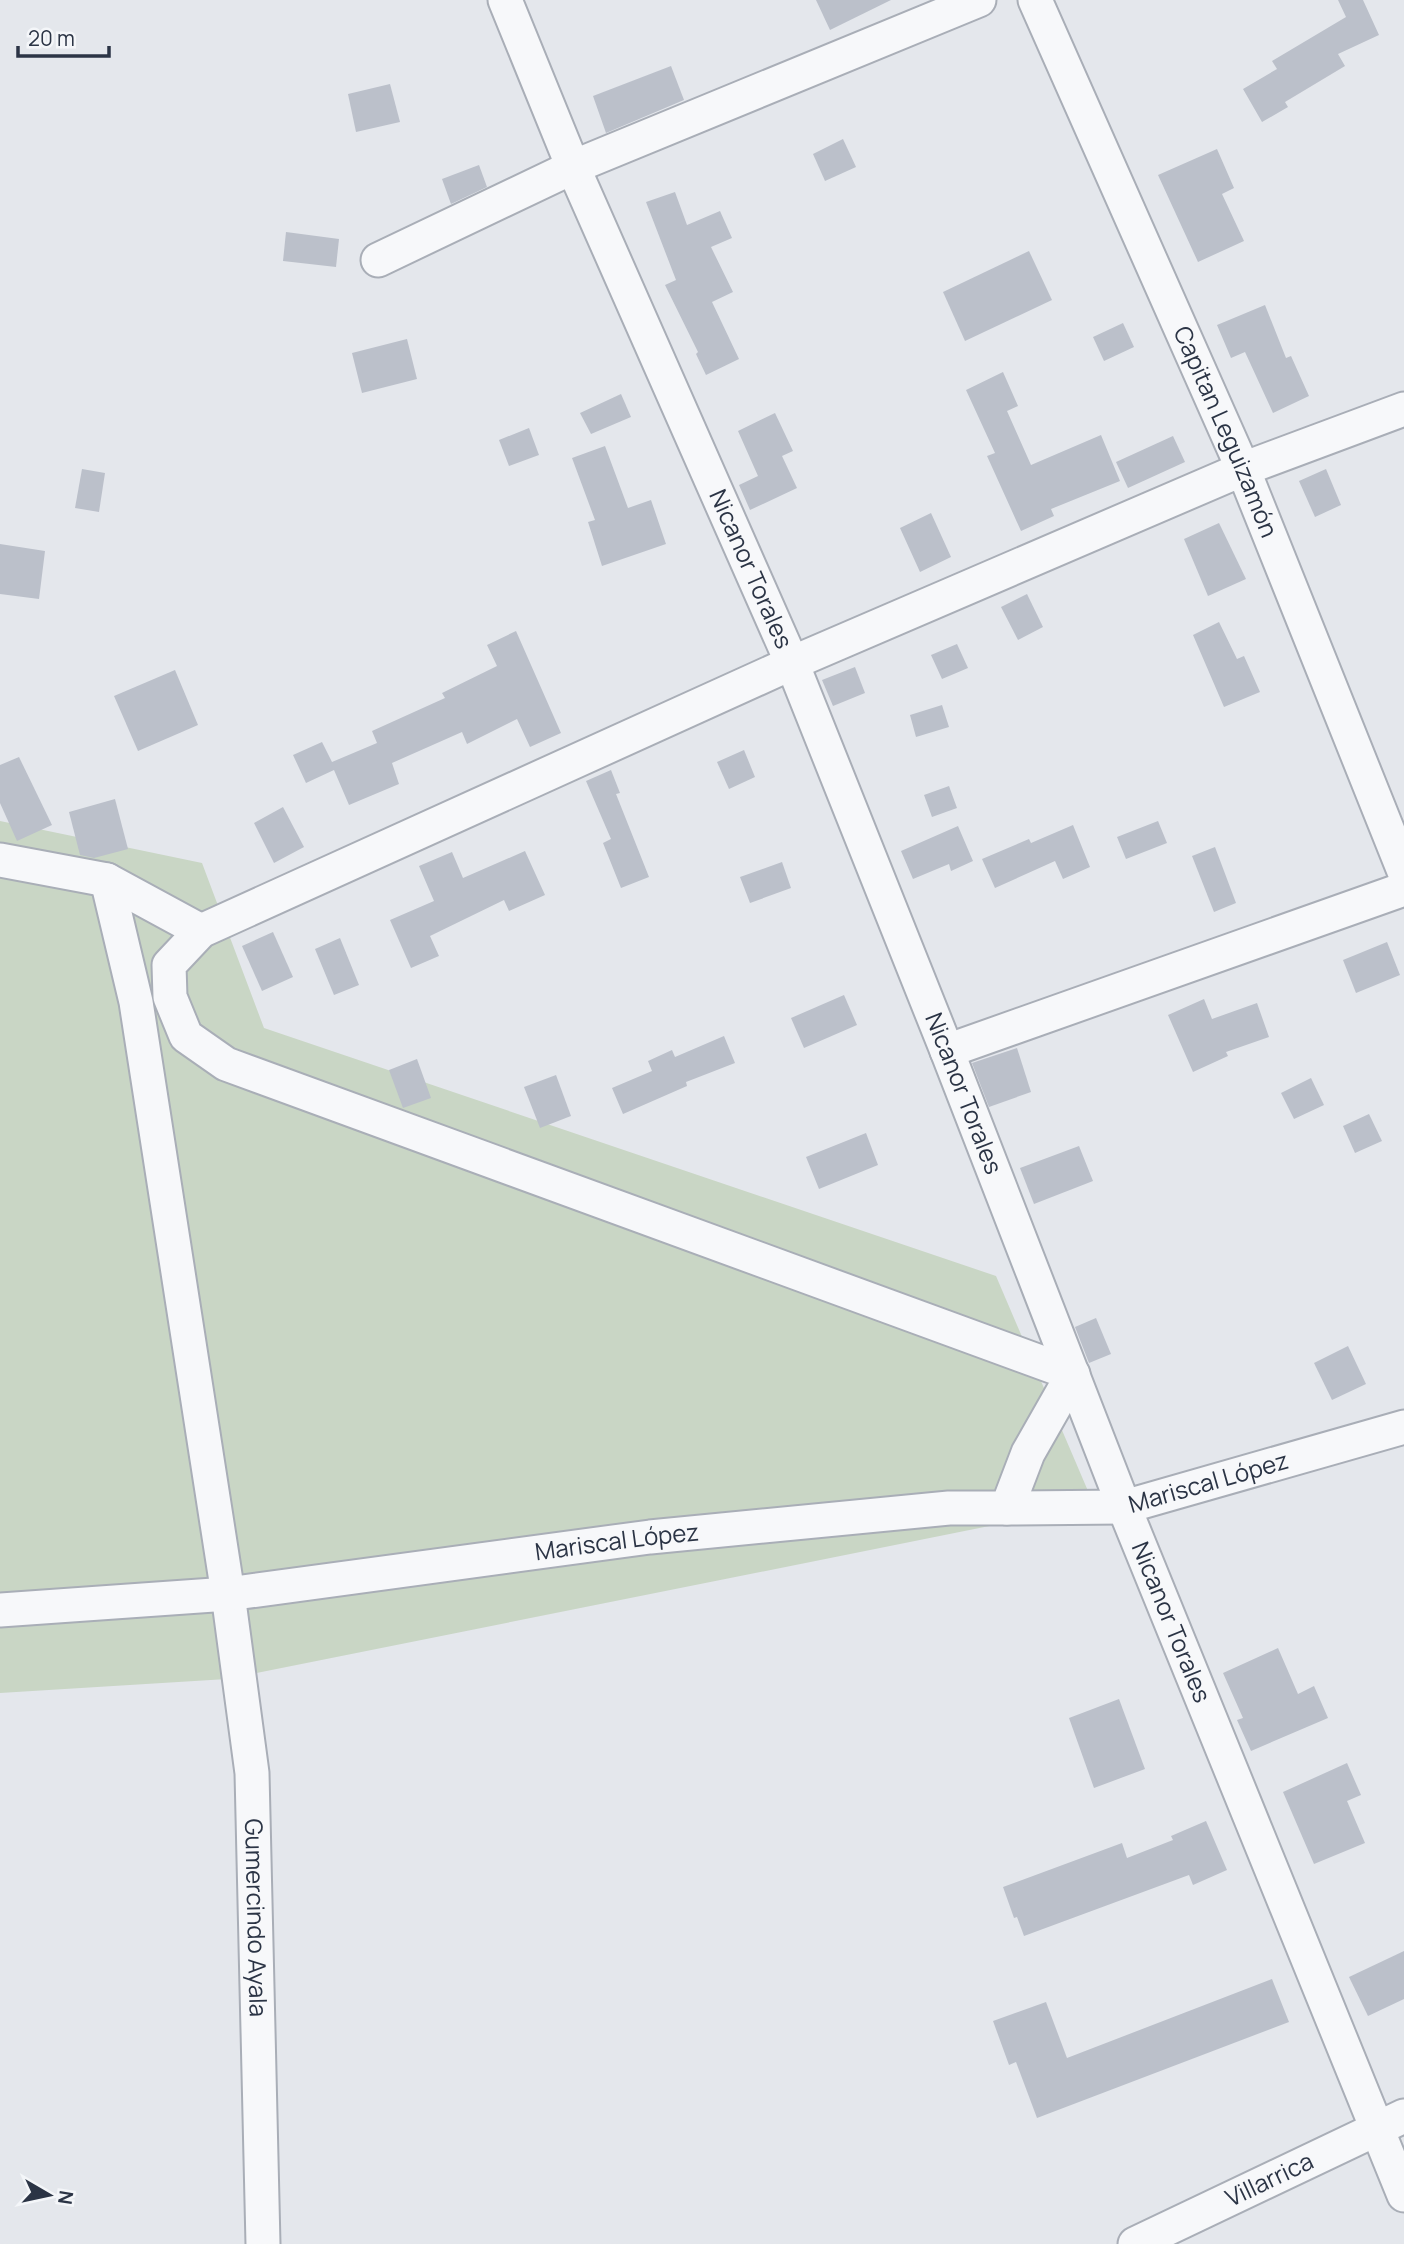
<svg xmlns="http://www.w3.org/2000/svg" width="1404" height="2244" font-family="Manrope,sans-serif">
	<rect width="100%" height="100%" fill="#e4e7ec"/>
	<path fill="#c9d6c5" d="M 0,821 L 202,863 L 264,1028 L 996,1276 L 1094,1505 L 227,1679 L 0,1693 Z"/>
	<g fill="#bbc0ca">
		<path d="M 816,0 L 891,0 L 830,30 Z"/>
		<path d="M 1338,0 L 1363,0 L 1379,35 L 1338,54 L 1345,66 L 1285,102 L 1288,107 L 1262,122 L 1243,89 L 1277,69 L 1272,61 L 1346,17 Z"/>
		<path d="M 671,66 L 684,100 L 606,133 L 593,96 Z"/>
		<path d="M 390,84 L 400,122 L 356,132 L 348,94 Z"/>
		<path d="M 843,139 L 856,167 L 825,181 L 813,154 Z"/>
		<path d="M 1217,149 L 1234,188 L 1222,194 L 1244,241 L 1198,262 L 1158,175 Z"/>
		<path d="M 479,165 L 487,187 L 451,204 L 442,179 Z"/>
		<path d="M 675,192 L 687,225 L 720,211 L 732,238 L 711,247 L 733,292 L 712,302 L 739,359 L 706,375 L 696,354 L 698,352 L 665,285 L 676,280 L 646,202 Z"/>
		<path d="M 286,232 L 339,239 L 336,267 L 283,261 Z"/>
		<path d="M 1029,251 L 1052,300 L 965,341 L 943,292 Z"/>
		<path d="M 1265,305 L 1286,358 L 1291,356 L 1309,396 L 1273,413 L 1245,352 L 1231,358 L 1217,325 Z"/>
		<path d="M 1123,323 L 1134,347 L 1104,361 L 1093,337 Z"/>
		<path d="M 407,339 L 417,379 L 362,393 L 352,353 Z"/>
		<path d="M 1003,372 L 1018,406 L 1007,411 L 1031,465 L 1101,435 L 1120,481 L 1051,509 L 1054,516 L 1021,531 L 987,456 L 995,453 L 966,390 Z"/>
		<path d="M 621,394 L 631,417 L 591,434 L 580,413 Z"/>
		<path d="M 775,413 L 793,451 L 782,456 L 797,488 L 750,510 L 739,485 L 758,476 L 738,431 Z"/>
		<path d="M 529,428 L 539,455 L 509,466 L 499,440 Z"/>
		<path d="M 1173,436 L 1185,462 L 1128,488 L 1116,462 Z"/>
		<path d="M 605,446 L 628,508 L 651,500 L 666,544 L 602,566 L 588,522 L 595,520 L 572,458 Z"/>
		<path d="M 82,469 L 105,473 L 99,512 L 75,508 Z"/>
		<path d="M 1326,469 L 1341,505 L 1315,517 L 1299,481 Z"/>
		<path d="M 931,513 L 951,557 L 920,572 L 900,528 Z"/>
		<path d="M 1219,523 L 1246,579 L 1208,596 L 1184,539 Z"/>
		<path d="M 0,544 L 45,551 L 39,599 L 0,594 Z"/>
		<path d="M 1027,594 L 1043,627 L 1018,640 L 1001,607 Z"/>
		<path d="M 1219,622 L 1237,659 L 1244,656 L 1260,692 L 1224,707 L 1193,635 Z"/>
		<path d="M 516,631 L 561,733 L 530,747 L 517,719 L 467,744 L 462,732 L 392,763 L 399,784 L 349,805 L 334,770 L 306,783 L 293,755 L 322,742 L 332,762 L 377,743 L 372,731 L 445,698 L 442,693 L 497,666 L 487,645 Z"/>
		<path d="M 957,644 L 968,668 L 942,679 L 931,655 Z"/>
		<path d="M 855,667 L 865,693 L 833,706 L 822,680 Z"/>
		<path d="M 175,670 L 198,725 L 138,751 L 114,696 Z"/>
		<path d="M 942,705 L 949,727 L 916,737 L 910,715 Z"/>
		<path d="M 744,750 L 755,777 L 729,789 L 717,762 Z"/>
		<path d="M 19,757 L 52,825 L 17,841 L 0,803 L 0,765 Z"/>
		<path d="M 611,770 L 620,793 L 616,794 L 649,877 L 621,888 L 603,843 L 611,839 L 586,781 Z"/>
		<path d="M 949,786 L 957,808 L 932,817 L 924,795 Z"/>
		<path d="M 115,799 L 128,849 L 94,858 L 80,855 L 69,812 Z"/>
		<path d="M 283,807 L 304,847 L 274,863 L 254,823 Z"/>
		<path d="M 1158,821 L 1167,843 L 1126,859 L 1117,837 Z"/>
		<path d="M 1073,825 L 1090,867 L 1063,879 L 1055,861 L 995,888 L 982,859 L 1029,839 L 1031,843 Z"/>
		<path d="M 958,826 L 973,861 L 951,871 L 949,864 L 913,879 L 901,851 Z"/>
		<path d="M 1215,847 L 1236,903 L 1214,912 L 1192,856 Z"/>
		<path d="M 525,851 L 545,895 L 509,911 L 504,900 L 430,936 L 439,956 L 411,968 L 390,920 L 434,901 L 419,866 L 452,852 L 463,878 Z"/>
		<path d="M 782,862 L 791,888 L 750,903 L 740,877 Z"/>
		<path d="M 273,932 L 293,977 L 262,991 L 242,946 Z"/>
		<path d="M 340,938 L 359,985 L 334,995 L 315,949 Z"/>
		<path d="M 1387,942 L 1400,975 L 1356,993 L 1343,960 Z"/>
		<path d="M 844,995 L 857,1025 L 804,1048 L 791,1018 Z"/>
		<path d="M 1204,999 L 1212,1019 L 1257,1003 L 1269,1037 L 1226,1052 L 1228,1056 L 1193,1072 L 1168,1015 Z"/>
		<path d="M 724,1036 L 735,1063 L 686,1082 L 687,1086 L 623,1114 L 612,1088 L 652,1071 L 648,1061 L 672,1050 L 675,1057 Z"/>
		<path d="M 1017,1048 L 1031,1092 L 989,1107 L 972,1063 Z"/>
		<path d="M 417,1059 L 431,1098 L 403,1108 L 389,1070 Z"/>
		<path d="M 556,1075 L 571,1116 L 540,1128 L 524,1087 Z"/>
		<path d="M 1311,1078 L 1324,1105 L 1294,1119 L 1281,1093 Z"/>
		<path d="M 1369,1114 L 1382,1141 L 1355,1153 L 1343,1126 Z"/>
		<path d="M 866,1133 L 878,1165 L 819,1189 L 806,1157 Z"/>
		<path d="M 1079,1146 L 1093,1181 L 1034,1204 L 1020,1168 Z"/>
		<path d="M 1096,1318 L 1111,1354 L 1089,1363 L 1075,1327 Z"/>
		<path d="M 1348,1346 L 1366,1384 L 1332,1400 L 1314,1363 Z"/>
		<path d="M 1278,1648 L 1298,1694 L 1314,1686 L 1328,1718 L 1251,1751 L 1237,1720 L 1243,1718 L 1223,1673 Z"/>
		<path d="M 1119,1699 L 1145,1769 L 1094,1788 L 1069,1718 Z"/>
		<path d="M 1347,1763 L 1361,1795 L 1347,1801 L 1365,1843 L 1314,1864 L 1283,1792 Z"/>
		<path d="M 1206,1821 L 1227,1870 L 1193,1885 L 1189,1875 L 1024,1936 L 1017,1917 L 1014,1918 L 1003,1887 L 1122,1843 L 1127,1858 L 1173,1840 L 1171,1836 Z"/>
		<path d="M 1404,1951 L 1404,1999 L 1368,2016 L 1349,1977 Z"/>
		<path d="M 1272,1979 L 1289,2022 L 1037,2118 L 1016,2062 L 1009,2065 L 993,2021 L 1046,2002 L 1067,2058 Z"/>
	</g>
	<g fill="none" stroke-linecap="round" stroke-linejoin="round">
		<g stroke="#a9aeb7" stroke-width="37">
			<g id="street">
				<path id="s1" d="M 505,0 L 573,167 L 792,663 L 947,1051 L 1124,1507 L 1404,2195"/>
				<path id="s2" d="M 1035,0 L 1243,469 L 1404,871"/>
				<path d="M 378,260 L 573,167 L 979,0"/>
				<path d="M 0,860 L 107,880 L 201,931"/>
				<path id="s3" d="M 107,880 L 136,1002 L 228,1594 L 252,1773 L 263,2244"/>
				<path d="M 947,1051 L 1404,889"/>
				<path id="s4" d="M 1007,1508 L 1124,1507 L 1404,1427"/>
				<path id="s5" d="M 0,1610 L 228,1594 L 650,1537 L 949,1508 L 1007,1508 L 1028,1453 L 1073,1374 L 226,1064 L 186,1036 L 170,997 L 169,965 L 201,931 L 792,663 L 1243,469 L 1404,409"/>
				<path id="s6" d="M 1135,2244 L 1404,2116"/>
			</g>
		</g>
		<use href="#street" stroke="#f7f8fa" stroke-width="33"/>
	</g>
	<g text-anchor="middle" stroke-width="5" stroke-linejoin="round" paint-order="stroke">
		<g font-size="24" fill="#2b3445" stroke="#f4f6f9">
			<text dy="8" stroke="none"><textPath href="#s2" startOffset="472">Capitan Leguizamón</textPath></text>
			<text dy="8" stroke="none"><textPath href="#s1" startOffset="620">Nicanor Torales</textPath></text>
			<text dy="8" stroke="none"><textPath href="#s1" startOffset="1186">Nicanor Torales</textPath></text>
			<text dy="8" stroke="none"><textPath href="#s4" startOffset="205">Mariscal López</textPath></text>
			<text dy="8" stroke="none"><textPath href="#s5" startOffset="621">Mariscal López</textPath></text>
			<text dy="8" stroke="none"><textPath href="#s1" startOffset="1754">Nicanor Torales</textPath></text>
			<text dy="8" stroke="none"><textPath href="#s3" startOffset="1050">Gumercindo Ayala</textPath></text>
			<text dy="8" stroke="none"><textPath href="#s6" startOffset="149">Villarrica</textPath></text>
		</g>
	</g>
	<g transform="translate(49 2195) rotate(99)" stroke="#f4f6f9" stroke-width="5" paint-order="stroke">
	<path d="M0-5L12 26L0 18L-12 26Z" fill="#2b3445"/>
	<text y="-10" font-size="19" font-weight="bold" text-anchor="middle" fill="#2b3445">N</text>
	</g>
	<path d="M18 46v10h91v-10" fill="none" stroke="#2b3445" stroke-width="3.5"/>
	<text x="28" y="46" font-size="21" fill="#2b3445" stroke="#f4f6f9" stroke-width="5" paint-order="stroke">20 m</text>
</svg>
